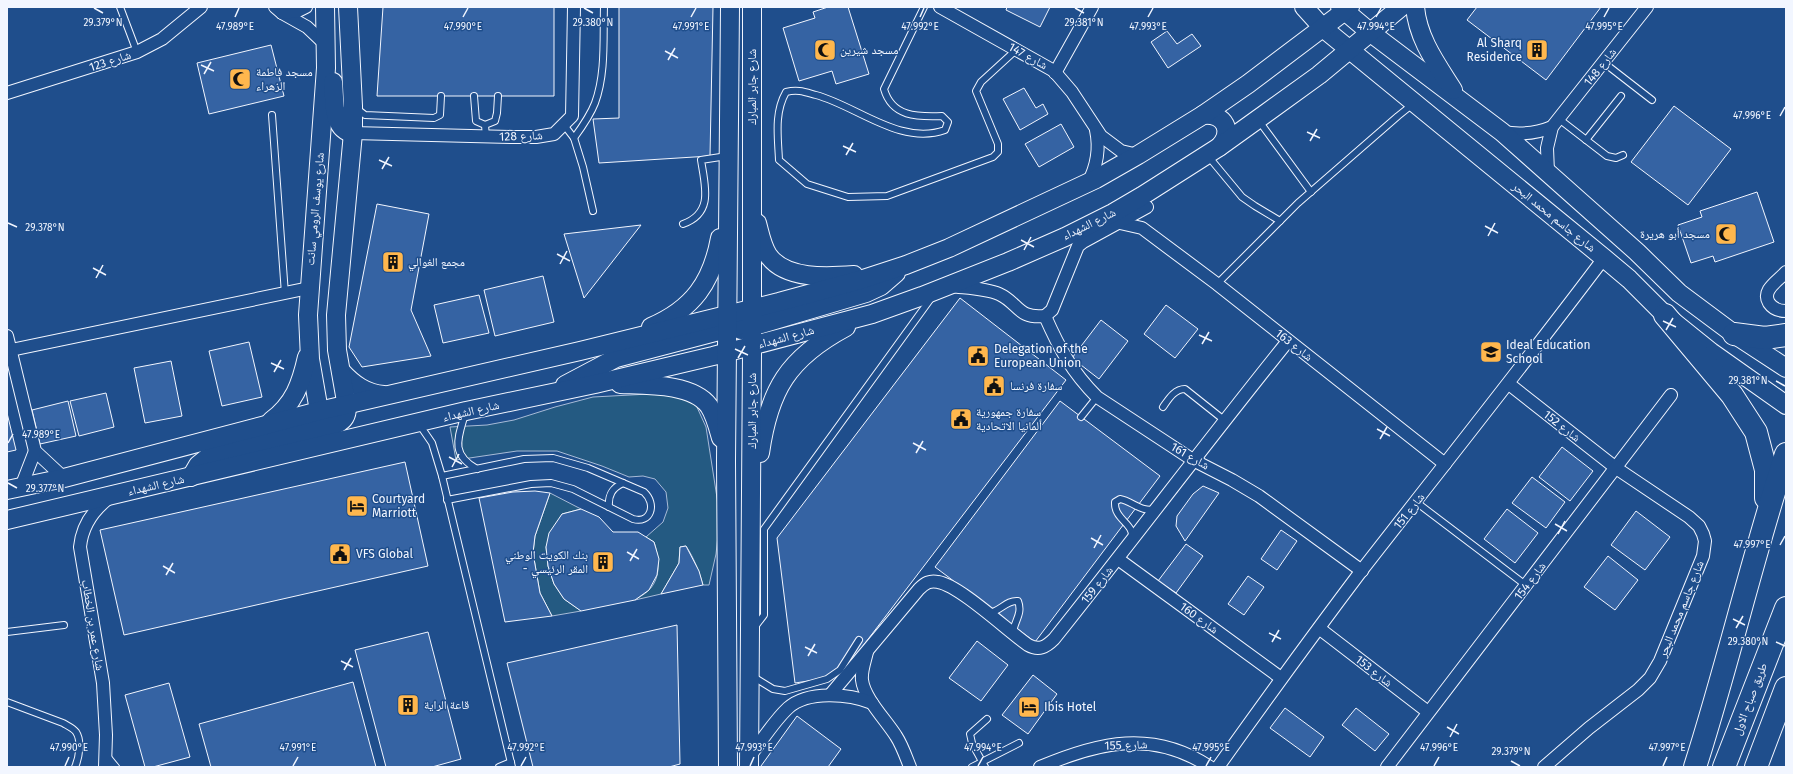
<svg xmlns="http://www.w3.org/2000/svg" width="1793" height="774" font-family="'Fira Sans','Noto Naskh Arabic',sans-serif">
	<rect width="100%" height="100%" fill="#1f4e8c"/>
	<g fill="#245a82" stroke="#a8bbd7">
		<path d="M 668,393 L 685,398 L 696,405 L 706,427 L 720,517 L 716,554 L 709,585 L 703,585 C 699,571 694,558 686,546 L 680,547 L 679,563 L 661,594 L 635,600 C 639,597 645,594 648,591 C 662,578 659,557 654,542 L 646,537 L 663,522 L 668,508 L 666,492 L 655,479 L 643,476 L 629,477 L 602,466 L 557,451 L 517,451 L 456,460 L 450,427 L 487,425 L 514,420 L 555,407 L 593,397 Z"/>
		<path d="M 550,493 L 581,509 L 562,514 L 546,547 L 548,566 L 554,584 L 564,599 L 581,611 L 552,616 L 540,593 L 533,553 L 535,536 Z"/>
	</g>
	<g fill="#3563a3" stroke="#f2f6ff">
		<path d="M 383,7 L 554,7 L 554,96 L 377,96 Z"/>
		<path d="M 619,7 L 713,7 L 710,156 L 599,163 L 593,119 L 619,118 Z"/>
		<path d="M 828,7 L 848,7 L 869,74 L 836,84 L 832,71 L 799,81 L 783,28 L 815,18 L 813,12 Z"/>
		<path d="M 1007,7 L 1050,7 L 1040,27 L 1006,10 Z"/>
		<path d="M 1477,7 L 1601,7 L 1546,80 L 1467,20 Z"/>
		<path d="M 1167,31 L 1177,44 L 1192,34 L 1201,46 L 1168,68 L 1151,42 Z"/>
		<path d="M 271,45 L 284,96 L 209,114 L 197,63 Z"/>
		<path d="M 1024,88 L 1036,108 L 1043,104 L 1048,114 L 1020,130 L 1003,99 Z"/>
		<path d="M 1674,106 L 1731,149 L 1688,205 L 1631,162 Z"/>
		<path d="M 1061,124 L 1074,147 L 1039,167 L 1025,144 Z"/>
		<path d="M 1757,192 L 1774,242 L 1715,262 L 1713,256 L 1691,263 L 1678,225 L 1702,217 L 1700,211 Z"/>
		<path d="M 377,204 L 429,214 L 411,310 L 431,356 L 362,367 L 349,347 Z"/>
		<path d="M 641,225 L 584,298 L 564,234 Z"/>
		<path d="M 543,276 L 554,322 L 495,336 L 484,290 Z"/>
		<path d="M 479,295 L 489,333 L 443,343 L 434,305 Z"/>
		<path d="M 960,298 L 1066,380 L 840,676 L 795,683 L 777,538 Z"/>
		<path d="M 1166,305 L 1198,329 L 1175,358 L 1144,334 Z"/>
		<path d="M 1101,320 L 1128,341 L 1099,379 L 1072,358 Z"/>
		<path d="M 249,342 L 262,397 L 222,406 L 209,351 Z"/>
		<path d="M 171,361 L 182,416 L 145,423 L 134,368 Z"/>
		<path d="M 106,393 L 114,427 L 79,436 L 70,401 Z"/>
		<path d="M 68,401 L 76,436 L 40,444 L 32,410 Z"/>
		<path d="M 1060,401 L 1160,476 L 1035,642 L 935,567 Z"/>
		<path d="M 7,413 L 16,450 L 7,452 Z"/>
		<path d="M 1562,447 L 1593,471 L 1570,501 L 1539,477 Z"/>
		<path d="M 405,462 L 428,566 L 124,635 L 100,530 Z"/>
		<path d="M 1532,477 L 1565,502 L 1546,528 L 1512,503 Z"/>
		<path d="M 1203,486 L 1219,493 L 1185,541 L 1176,526 L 1177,516 L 1193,494 Z"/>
		<path d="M 535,491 L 550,493 L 535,536 L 533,553 L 540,593 L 552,616 L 505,622 L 479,498 L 513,492 Z"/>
		<path d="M 581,509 L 599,517 L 613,532 L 638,532 L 654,542 L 659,559 L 657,575 L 649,590 L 635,600 L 581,611 L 564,599 L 554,584 L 548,566 L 546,547 L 549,533 L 562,514 Z"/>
		<path d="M 1507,509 L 1538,533 L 1515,563 L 1484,539 Z"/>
		<path d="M 1636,511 L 1670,537 L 1645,570 L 1611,545 Z"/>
		<path d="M 1281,530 L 1297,541 L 1277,570 L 1261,559 Z"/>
		<path d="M 1186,544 L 1203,556 L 1176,593 L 1158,581 Z"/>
		<path d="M 686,546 L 699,571 L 703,585 L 661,594 L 679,563 L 680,547 Z"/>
		<path d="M 1608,556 L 1638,580 L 1615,610 L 1584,587 Z"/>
		<path d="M 1248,576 L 1264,587 L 1244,615 L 1228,604 Z"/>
		<path d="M 677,625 L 680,764 L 669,767 L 533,767 L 507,663 Z"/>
		<path d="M 428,632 L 461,759 L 432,767 L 386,767 L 355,650 Z"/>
		<path d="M 977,641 L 1008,665 L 981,701 L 949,678 Z"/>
		<path d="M 1033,675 L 1057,694 L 1028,734 L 1002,715 Z"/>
		<path d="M 353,682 L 376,767 L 211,767 L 199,724 Z"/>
		<path d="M 169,683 L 190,757 L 153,767 L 145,767 L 125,695 Z"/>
		<path d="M 1285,708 L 1324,737 L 1310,757 L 1270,728 Z"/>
		<path d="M 1356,708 L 1389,734 L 1375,751 L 1342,725 Z"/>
		<path d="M 797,716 L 841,749 L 828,767 L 762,767 L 761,766 Z"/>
	</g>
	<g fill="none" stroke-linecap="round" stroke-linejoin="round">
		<g stroke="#f2f6ff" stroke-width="8">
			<g id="lane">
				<path d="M 120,7 L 137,52"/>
				<path d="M 924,7 L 884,89 C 892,117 917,117 942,116 L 948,122 L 945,130 C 900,146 857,106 816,95 C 805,92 798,89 786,92 C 774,113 778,137 779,160 L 807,184 L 848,197 L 887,196 L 993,157 L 998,152 L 998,144 L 976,91 L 981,82 L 1016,50"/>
				<path d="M 1603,62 L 1652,100"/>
				<path d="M 474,96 L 476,121 L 485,125"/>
				<path d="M 356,108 L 365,115 L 434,118 L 440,115 L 441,96"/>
				<path d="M 272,115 L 285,294"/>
				<path d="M 1559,119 L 1607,156 L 1616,158 L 1623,155"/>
				<path d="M 1259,121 L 1311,192"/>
				<path d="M 564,125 L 574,138 L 583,167 L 593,211"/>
				<path d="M 486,137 L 485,125 L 495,121 L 497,113 L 498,96"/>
				<path d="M 574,138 C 582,127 590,116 595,103 C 606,73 603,38 604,7"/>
				<path d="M 1586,140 L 1621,96"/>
				<path d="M 1208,156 L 1242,197 L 1255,206 L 1280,221"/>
				<path d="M 683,224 C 714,213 705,186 701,160 L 727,156"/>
				<path d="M 1217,284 L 1298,203 L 1398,116 L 1413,104"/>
				<path d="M 1163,407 C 1168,400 1174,389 1185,389 L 1224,420"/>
				<path d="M 465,414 C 458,438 450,454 477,469"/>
				<path d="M 1081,417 L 1097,397"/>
				<path d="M 419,424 L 432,443 L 442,476 L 512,767"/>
				<path d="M 442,476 L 524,459 L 553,458 L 588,468 L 644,492 C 657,504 651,524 633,519 L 573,489 L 551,483 L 531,484 L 447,500"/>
				<path d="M 1416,502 L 1527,586"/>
				<path d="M 609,507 C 608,495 612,488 623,483"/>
				<path d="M 1132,538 C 1134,523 1114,520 1115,502 L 1120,499 C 1132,501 1142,513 1155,509"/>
				<path d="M 989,613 C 1001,611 1006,600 1018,601 C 1023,614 1014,621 1013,633"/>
				<path d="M 754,628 L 764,615 L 764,529 L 932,297"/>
				<path d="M 7,632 L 64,625"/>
				<path d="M 752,676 L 773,689 L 785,691 L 827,679 L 840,670 L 859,640"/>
				<path d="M 7,702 L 63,723 C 68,726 73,728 76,732 C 82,741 79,758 75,767"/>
				<path d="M 107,756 L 116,767"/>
				<path d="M 499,767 L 511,762"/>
				<path d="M 972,767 L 1019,743"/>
				<path d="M 985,767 L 972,743 L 970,734 L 987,719"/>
			</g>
		</g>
		<g stroke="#f2f6ff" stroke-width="14">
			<g id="street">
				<path d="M 275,7 L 282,13 L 307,27 L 327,46"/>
				<path d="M 940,7 L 1054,71 L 1072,92 L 1101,136 L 1121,151 L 1138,155"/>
				<path d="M 282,13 L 298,11 L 306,7"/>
				<path d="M 1055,73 L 1092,7"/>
				<path d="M 7,93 L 137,52 L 162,39 L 201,7"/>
				<path d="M 1503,132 C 1520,135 1535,134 1552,127"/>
				<path d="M 353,133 L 513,137 L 536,137 L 554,134 L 572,116 L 574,7"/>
				<path d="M 1548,172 L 1547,148 L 1552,127 L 1647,7"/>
				<path d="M 1088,183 C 1097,166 1100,149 1096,130"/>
				<path d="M 1120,223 L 1142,228 L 1217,284 L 1445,464"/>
				<path d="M 1786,272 C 1778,281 1761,290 1769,303 C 1773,309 1779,311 1786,311"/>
				<path d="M 950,286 C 966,288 985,288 999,294 C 1019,303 1017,319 1045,316 L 1052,310 L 1078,246 L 1083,242 L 1147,207"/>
				<path d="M 1045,316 C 1059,348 1072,372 1097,397 L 1193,460 L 1232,480 L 1259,496 L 1362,571"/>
				<path d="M 7,336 L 35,451 L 64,478"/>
				<path d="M 11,350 L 309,288"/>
				<path d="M 1509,384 L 1616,468 L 1689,517 L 1699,526 L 1703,534 L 1705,541 L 1703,556 L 1660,661 L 1650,678 L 1638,690 L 1589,728 L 1544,767"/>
				<path d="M 21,487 L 35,451"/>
				<path d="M 1118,559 L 1281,678"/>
				<path d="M 1320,629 L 1428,712"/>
				<path d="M 867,652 C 865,661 861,671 862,680 C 864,698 886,720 896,736 C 902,745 906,757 910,767"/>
				<path d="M 830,695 L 919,589 C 925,583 930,580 938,582 C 959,585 1008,631 1028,645 C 1039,651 1046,647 1054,639 C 1133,540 1209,439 1288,341"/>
				<path d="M 749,757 C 762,741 773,722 788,708 C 808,690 849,694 872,703"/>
				<path d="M 105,767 L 106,735 L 103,683 L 80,547 C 82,526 92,511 109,498"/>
				<path d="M 1040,767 C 1099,742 1153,729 1210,767"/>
				<path d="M 1218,767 C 1265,701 1313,635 1362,570 C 1443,466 1525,363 1604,258"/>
				<path d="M 1387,767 L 1671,395"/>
			</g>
		</g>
		<g stroke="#f2f6ff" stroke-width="20">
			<g id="secondary">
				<path d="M 325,7 L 326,68 L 308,315 L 310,359 L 319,411 L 325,421"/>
				<path d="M 1304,7 L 1323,28 L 1604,258 L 1629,279 L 1665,315 L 1711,352 L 1786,405"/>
				<path d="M 1340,7 L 1371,33 L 1502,132 L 1637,252 L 1679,293 L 1734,334 L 1786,368"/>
				<path d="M 1415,7 C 1418,39 1436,63 1453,90"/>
				<path d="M 333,82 C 335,98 331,130 353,133"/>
				<path d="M 1203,115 C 1225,113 1234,132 1219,147"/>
				<path d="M 757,223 C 760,234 762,246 768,255 C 785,280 828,277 854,275"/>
				<path d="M 651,327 C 693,309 712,282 720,238"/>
				<path d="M 741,330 L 866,293 L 881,286 L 896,273"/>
				<path d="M 341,371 C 353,384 366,394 384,395"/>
				<path d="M 620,384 C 645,385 692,383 709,406 C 715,415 718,427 721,438"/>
				<path d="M 565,385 L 616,358 L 738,326"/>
				<path d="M 271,421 C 294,404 301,384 307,357"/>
				<path d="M 760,453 C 769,390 788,358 846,327"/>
				<path d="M 191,477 L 198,465 L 208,457 L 337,424 C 344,420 347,416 347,407 L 337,350 L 336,315 L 353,133 L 353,106 L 348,7"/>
				<path d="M 7,490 L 64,478 L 319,411 L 580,351 L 779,302 L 860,280 L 906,265 L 949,248 L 1096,179 L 1138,155 L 1203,115 L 1248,84 L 1350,7"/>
				<path d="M 7,520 L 466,411 L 595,384 L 713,356 L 872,314 L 922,296 L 1008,262 L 1065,237 L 1113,213 L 1142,196 L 1219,147 L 1265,114 L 1319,75 L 1401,7"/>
				<path d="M 728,767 L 726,461 L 730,7"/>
				<path d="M 749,767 L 752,355 L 752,7"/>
			</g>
		</g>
		<g stroke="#f2f6ff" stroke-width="24">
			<g id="highway">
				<path d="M 1665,315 L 1732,395 L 1756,432 L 1766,470 L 1766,498"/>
				<path d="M 1734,334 L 1765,338 L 1786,335"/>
				<path d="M 1695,767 C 1728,664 1752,558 1786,454"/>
				<path d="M 1724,767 L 1786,608"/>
				<path d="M 1756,767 L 1786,688"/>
			</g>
		</g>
		<use href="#lane" stroke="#1f4e8c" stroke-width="6"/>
		<use href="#street" stroke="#1f4e8c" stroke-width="12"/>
		<use href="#secondary" stroke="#1f4e8c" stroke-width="18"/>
		<use href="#highway" stroke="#1f4e8c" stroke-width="22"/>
	</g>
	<path fill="none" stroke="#f2f6ff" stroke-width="1.5" d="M 94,8 L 103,13M 584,8 L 593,13M 1075,8 L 1084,13M 235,17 L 239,8M 463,17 L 468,8M 691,17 L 696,8M 920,17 L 924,8M 1148,17 L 1153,8M 1376,17 L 1381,8M 1604,17 L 1609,8M 665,51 L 678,58M 668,60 L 675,48M 201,65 L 214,71M 204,74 L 211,62M 1780,116 L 1785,107M 1307,132 L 1320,138M 1310,141 L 1317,129M 843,146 L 856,152M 846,155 L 853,143M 379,160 L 392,166M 382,169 L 389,157M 8,223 L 17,227M 1485,226 L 1498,233M 1488,236 L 1495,223M 1021,240 L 1034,247M 1024,250 L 1031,237M 557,254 L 570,261M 560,264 L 567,251M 93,268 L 106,275M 96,278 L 103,265M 1663,321 L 1676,327M 1666,330 L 1673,318M 1199,335 L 1212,341M 1202,344 L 1209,332M 735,349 L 748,355M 738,358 L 745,346M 271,363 L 284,369M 274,372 L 281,360M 1776,381 L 1785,386M 1377,429 L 1390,436M 1380,439 L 1387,427M 8,443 L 13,434M 913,443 L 926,450M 916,453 L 923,441M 449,457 L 462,464M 452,467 L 459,454M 8,483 L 17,488M 1555,524 L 1567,531M 1558,534 L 1565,521M 1091,538 L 1103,545M 1780,545 L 1785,536M 1094,548 L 1101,535M 627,552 L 639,559M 630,561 L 637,549M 163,566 L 175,573M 166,575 L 173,563M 1733,619 L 1745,625M 1736,628 L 1743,616M 1269,633 L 1281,639M 1272,642 L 1279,630M 1776,642 L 1785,646M 805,647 L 817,653M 808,656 L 815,644M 341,661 L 353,667M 344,670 L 351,658M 1447,727 L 1459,734M 1450,737 L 1457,724M 1511,761 L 1520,766M 65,766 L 69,757M 293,766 L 298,757M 521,766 L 526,757M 750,766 L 754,757M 978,766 L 983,757M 1206,766 L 1211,757M 1434,766 L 1439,757M 1663,766 L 1667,757"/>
	<defs>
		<g id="mosque-square" transform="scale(1.15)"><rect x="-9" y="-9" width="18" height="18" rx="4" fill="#ffb74d" stroke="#1f4e8c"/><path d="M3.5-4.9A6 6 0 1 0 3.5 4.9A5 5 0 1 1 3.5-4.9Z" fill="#111"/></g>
		<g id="building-square" transform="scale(1.15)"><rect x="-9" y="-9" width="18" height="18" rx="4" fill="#ffb74d" stroke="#1f4e8c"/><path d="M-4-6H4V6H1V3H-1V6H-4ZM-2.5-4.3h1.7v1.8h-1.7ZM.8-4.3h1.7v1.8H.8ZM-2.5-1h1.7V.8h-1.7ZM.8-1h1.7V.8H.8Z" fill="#111"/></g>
		<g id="school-square" transform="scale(1.15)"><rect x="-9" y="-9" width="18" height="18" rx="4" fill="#ffb74d" stroke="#1f4e8c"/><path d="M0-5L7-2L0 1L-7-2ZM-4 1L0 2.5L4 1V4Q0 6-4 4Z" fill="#111"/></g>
		<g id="civic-square" transform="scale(1.15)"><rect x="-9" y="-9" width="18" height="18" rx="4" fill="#ffb74d" stroke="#1f4e8c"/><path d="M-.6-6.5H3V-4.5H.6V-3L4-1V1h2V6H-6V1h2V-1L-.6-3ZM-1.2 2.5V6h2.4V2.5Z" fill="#111"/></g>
		<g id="hotel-square" transform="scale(1.15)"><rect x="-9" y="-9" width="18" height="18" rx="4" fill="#ffb74d" stroke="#1f4e8c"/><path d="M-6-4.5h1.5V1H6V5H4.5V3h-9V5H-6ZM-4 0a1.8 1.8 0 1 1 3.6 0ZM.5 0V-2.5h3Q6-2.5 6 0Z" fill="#111"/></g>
	</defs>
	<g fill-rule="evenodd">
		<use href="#mosque-square" x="825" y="50"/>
		<use href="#building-square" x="1537" y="50"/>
		<use href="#mosque-square" x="240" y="79"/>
		<use href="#mosque-square" x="1726" y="234"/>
		<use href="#building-square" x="393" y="262"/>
		<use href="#school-square" x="1491" y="352"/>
		<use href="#civic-square" x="978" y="356"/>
		<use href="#civic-square" x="994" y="386"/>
		<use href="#civic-square" x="961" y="419"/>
		<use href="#hotel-square" x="357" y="506"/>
		<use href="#civic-square" x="340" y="554"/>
		<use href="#building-square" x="603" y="562"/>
		<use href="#building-square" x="408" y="705"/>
		<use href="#hotel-square" x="1029" y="707"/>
	</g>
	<g text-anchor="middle" stroke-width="3" stroke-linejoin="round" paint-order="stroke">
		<g font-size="12" fill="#f2f6ff" stroke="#1f4e8c" text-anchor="start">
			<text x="1522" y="47" text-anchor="end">Al Sharq<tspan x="1522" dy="14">Residence</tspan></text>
			<text x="840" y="54">مسجد شيرين</text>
			<text x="256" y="76">مسجد فاطمة<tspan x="256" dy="14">الزهراء</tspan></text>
			<text x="1710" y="238" text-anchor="end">مسجد أبو هريرة</text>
			<text x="408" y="266">مجمع الغوالي</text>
			<text x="1506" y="349">Ideal Education<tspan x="1506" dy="14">School</tspan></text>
			<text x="994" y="353">Delegation of the<tspan x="994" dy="14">European Union</tspan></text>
			<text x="1010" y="390">سفارة فرنسا</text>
			<text x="976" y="416">سفارة جمهورية<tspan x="976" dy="14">ألمانيا الاتحادية</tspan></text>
			<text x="372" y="503">Courtyard<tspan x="372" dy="14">Marriott</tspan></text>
			<text x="356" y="558">VFS Global</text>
			<text x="588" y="559" text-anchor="end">بنك الكويت الوطني<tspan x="588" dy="14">- المقر الرئيسي</tspan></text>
			<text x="424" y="709">قاعة الراية</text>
			<text x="1044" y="711">Ibis Hotel</text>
		</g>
		<g font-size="12" fill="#f2f6ff" stroke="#1f4e8c">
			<text transform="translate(1028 56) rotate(29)" y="4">شارع 147</text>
			<text transform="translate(110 61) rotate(-18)" y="4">شارع 123</text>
			<text transform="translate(1600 67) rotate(-52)" y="4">شارع 148</text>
			<text transform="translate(752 87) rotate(-90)" y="4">شارع جابر المبارك</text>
			<text transform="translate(521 136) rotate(-2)" y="4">شارع 128</text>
			<text transform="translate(315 209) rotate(-85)" y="4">شارع يوسف الرومي سانت</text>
			<text transform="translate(1554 217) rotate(39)" y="4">شارع جاسم محمد البحر</text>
			<text transform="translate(1089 224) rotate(-26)" y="4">شارع الشهداء</text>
			<text transform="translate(786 337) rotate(-15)" y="4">شارع الشهداء</text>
			<text transform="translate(1294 345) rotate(38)" y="4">شارع 163</text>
			<text transform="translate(471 411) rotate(-13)" y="4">شارع الشهداء</text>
			<text transform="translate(752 411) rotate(-90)" y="4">شارع جابر المبارك</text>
			<text transform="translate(1562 426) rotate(38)" y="4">شارع 152</text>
			<text transform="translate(1190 456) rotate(30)" y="4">شارع 161</text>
			<text transform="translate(156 485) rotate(-13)" y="4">شارع الشهداء</text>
			<text transform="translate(1409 511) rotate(-52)" y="4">شارع 151</text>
			<text transform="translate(1530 581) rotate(-53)" y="4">شارع 154</text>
			<text transform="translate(1097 585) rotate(-52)" y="4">شارع 159</text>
			<text transform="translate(1681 609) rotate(-68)" y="4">شارع جاسم محمد البحر</text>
			<text transform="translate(1199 618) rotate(36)" y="4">شارع 160</text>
			<text transform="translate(93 625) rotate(81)" y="4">شارع عمر بن الخطاب</text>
			<text transform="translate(1374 671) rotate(38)" y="4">شارع 153</text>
			<text transform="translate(1750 699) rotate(-69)" y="4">طريق صباح الاول</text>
			<text transform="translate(1126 745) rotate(-2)" y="4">شارع 155</text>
		</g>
	</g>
	<g font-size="10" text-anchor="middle" fill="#f2f6ff" stroke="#1f4e8c" stroke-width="3" stroke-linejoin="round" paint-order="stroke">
		<text x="593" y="26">29.380°N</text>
		<text x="103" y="26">29.379°N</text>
		<text x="1084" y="26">29.381°N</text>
		<text x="235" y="30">47.989°E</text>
		<text x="463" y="30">47.990°E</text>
		<text x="691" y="30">47.991°E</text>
		<text x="920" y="30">47.992°E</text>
		<text x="1148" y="30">47.993°E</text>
		<text x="1376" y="30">47.994°E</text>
		<text x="1604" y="30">47.995°E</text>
		<text x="1752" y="119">47.996°E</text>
		<text x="45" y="231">29.378°N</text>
		<text x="1748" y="384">29.381°N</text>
		<text x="41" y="438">47.989°E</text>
		<text x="45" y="492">29.377°N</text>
		<text x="1752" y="548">47.997°E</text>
		<text x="1748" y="645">29.380°N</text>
		<text x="69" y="751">47.990°E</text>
		<text x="298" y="751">47.991°E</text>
		<text x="526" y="751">47.992°E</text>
		<text x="754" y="751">47.993°E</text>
		<text x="983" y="751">47.994°E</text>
		<text x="1211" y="751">47.995°E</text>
		<text x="1439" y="751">47.996°E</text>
		<text x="1667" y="751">47.997°E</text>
		<text x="1511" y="755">29.379°N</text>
	</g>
	<rect width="1793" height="774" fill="none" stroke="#f2f6ff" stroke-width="16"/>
</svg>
